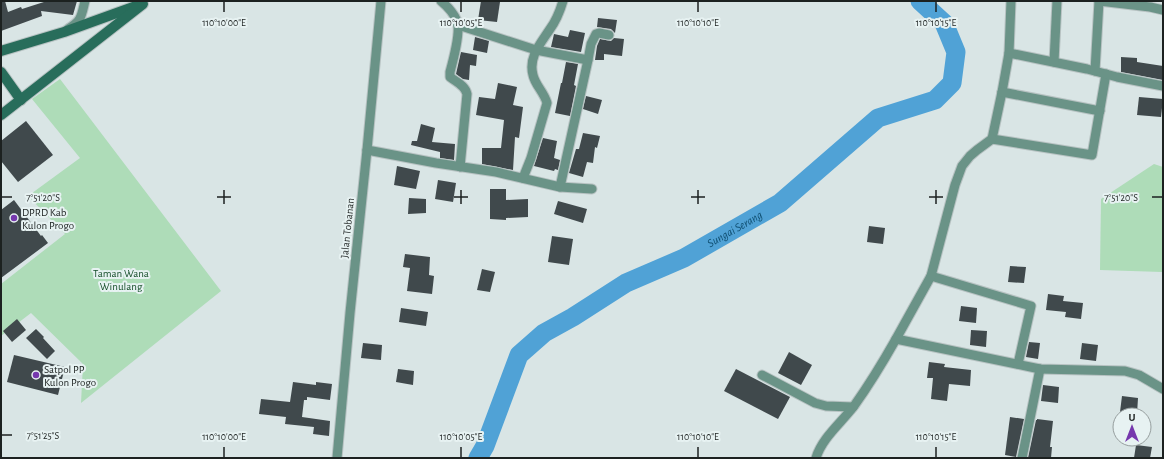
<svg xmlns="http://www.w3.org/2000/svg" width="1164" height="459" font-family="'Alegreya Sans',sans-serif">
	<rect width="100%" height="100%" fill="#d9e5e5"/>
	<g fill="#aedcb8">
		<path d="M 60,79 L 221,291 L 81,403 L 83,364 L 31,313 L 1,336 L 1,284 L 65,234 L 28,196 L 80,158 L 32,99 Z"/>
		<path d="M 1154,164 L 1163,167 L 1163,267 L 1162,272 L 1100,270 L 1101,199 Z"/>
	</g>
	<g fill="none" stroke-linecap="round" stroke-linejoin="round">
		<path stroke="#50a2d6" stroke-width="19" id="s1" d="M 478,458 L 485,446 L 519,355 L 544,333 L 573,317 L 626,283 L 684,258 L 780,203 L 878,118 L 935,100 L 952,83 L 956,52 L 944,23 L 920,1"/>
	</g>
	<g fill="#40494c">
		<path d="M 1,1 L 5,1 L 8,12 L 21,7 L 22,9 L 47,1 L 77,1 L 73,15 L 41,11 L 42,16 L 1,31 Z"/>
		<path d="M 481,1 L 500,2 L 497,22 L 478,20 Z"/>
		<path d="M 598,18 L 617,20 L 615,33 L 611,29 L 597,27 Z"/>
		<path d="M 570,30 L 585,33 L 581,52 L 551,47 L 554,34 L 568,37 Z"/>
		<path d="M 475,37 L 489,41 L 487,53 L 473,50 Z"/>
		<path d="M 614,38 L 624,39 L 622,56 L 604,54 L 604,60 L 595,60 L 597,46 L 600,39 L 611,41 Z"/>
		<path d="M 461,52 L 477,55 L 476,66 L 470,65 L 469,80 L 463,79 L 456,74 Z"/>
		<path d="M 1121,57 L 1137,58 L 1137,62 L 1163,66 L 1163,80 L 1121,72 Z"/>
		<path d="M 566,62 L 578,64 L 574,85 L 576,86 L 570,116 L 555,113 L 561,83 L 562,83 Z"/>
		<path d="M 498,83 L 517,87 L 513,105 L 523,107 L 519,138 L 515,137 L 513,170 L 482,164 L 482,148 L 501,148 L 504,120 L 476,115 L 479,97 L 495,99 Z"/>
		<path d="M 586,96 L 602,100 L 598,114 L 583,109 Z"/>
		<path d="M 1139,97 L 1163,99 L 1161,117 L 1137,115 Z"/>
		<path d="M 26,121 L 53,155 L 18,182 L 1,161 L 1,141 Z"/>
		<path d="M 421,124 L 435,128 L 432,142 L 455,144 L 454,160 L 440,158 L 440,152 L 411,145 L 412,141 L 417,141 Z"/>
		<path d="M 583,133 L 600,136 L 597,148 L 595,147 L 593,163 L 587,162 L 583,177 L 569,173 L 576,149 L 579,149 Z"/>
		<path d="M 543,138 L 557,141 L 554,158 L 560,160 L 558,170 L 555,169 L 554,171 L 534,166 Z"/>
		<path d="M 397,166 L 420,171 L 416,189 L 394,185 Z"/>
		<path d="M 438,180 L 456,183 L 453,202 L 435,199 Z"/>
		<path d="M 490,189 L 506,189 L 506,200 L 528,199 L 528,217 L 506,218 L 506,220 L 490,219 Z"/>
		<path d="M 409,198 L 426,199 L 426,213 L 408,214 Z"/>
		<path d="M 14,200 L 41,236 L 42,235 L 48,243 L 1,278 L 1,210 Z"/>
		<path d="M 558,201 L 587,209 L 583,223 L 554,214 Z"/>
		<path d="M 869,226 L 885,228 L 883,244 L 867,242 Z"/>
		<path d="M 552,236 L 573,239 L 569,265 L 548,262 Z"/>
		<path d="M 405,254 L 430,257 L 429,275 L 434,276 L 432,294 L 407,291 L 410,268 L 403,267 Z"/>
		<path d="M 1010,266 L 1026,267 L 1024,283 L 1008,282 Z"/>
		<path d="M 482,269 L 495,272 L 490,292 L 477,290 Z"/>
		<path d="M 1048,294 L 1064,296 L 1063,301 L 1083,303 L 1081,319 L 1065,317 L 1066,312 L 1046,310 Z"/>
		<path d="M 961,306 L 977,308 L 976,323 L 959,321 Z"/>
		<path d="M 401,308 L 428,312 L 426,326 L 399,322 Z"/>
		<path d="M 17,319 L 26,330 L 12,342 L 3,331 Z"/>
		<path d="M 36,329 L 44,337 L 43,338 L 55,351 L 47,359 L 26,338 Z"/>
		<path d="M 971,330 L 987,331 L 986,347 L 970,345 Z"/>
		<path d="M 1029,342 L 1040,343 L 1038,359 L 1026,357 Z"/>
		<path d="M 363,343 L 382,345 L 381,360 L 361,358 Z"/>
		<path d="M 1082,343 L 1098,345 L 1096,361 L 1080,359 Z"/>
		<path d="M 789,352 L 812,365 L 801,385 L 778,373 Z"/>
		<path d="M 14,355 L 65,367 L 58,395 L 7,382 Z"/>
		<path d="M 929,362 L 945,364 L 944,367 L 971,370 L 970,386 L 949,384 L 947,401 L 931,399 L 933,378 L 927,378 Z"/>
		<path d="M 398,369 L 414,371 L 413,385 L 396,382 Z"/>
		<path d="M 736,369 L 790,397 L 778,419 L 724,391 Z"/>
		<path d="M 293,382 L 316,385 L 316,382 L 332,384 L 330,400 L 307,397 L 307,400 L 304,400 L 302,417 L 330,421 L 329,436 L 313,434 L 314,427 L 285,424 L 286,417 L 259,414 L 261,399 L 290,402 Z"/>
		<path d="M 1043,385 L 1059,387 L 1058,403 L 1041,401 Z"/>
		<path d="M 1122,396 L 1138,398 L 1137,414 L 1120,412 Z"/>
		<path d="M 1010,417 L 1024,419 L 1016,457 L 1005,455 Z"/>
		<path d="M 1037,419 L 1053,421 L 1050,447 L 1052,447 L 1051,458 L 1028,458 L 1036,420 L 1037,420 Z"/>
		<path d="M 1136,445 L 1152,447 L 1150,458 L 1134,458 Z"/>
	</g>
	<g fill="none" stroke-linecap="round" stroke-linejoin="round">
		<g stroke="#b7c2c2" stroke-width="11">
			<g id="street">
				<path d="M 441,1 C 447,6 454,14 457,21 C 461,31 453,61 450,72 L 450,77 C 456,82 465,85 467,94 L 460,167"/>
				<path d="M 1011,1 L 1009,53 L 1002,92 L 992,139 L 1092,155 L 1106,74"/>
				<path d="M 1099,1 L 1150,7 L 1163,10"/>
				<path d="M 458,25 L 536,50 L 588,60 L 591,44 L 596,34 L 599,33 L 609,35"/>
				<path d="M 68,29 C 82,20 81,17 85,1"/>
				<path d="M 1009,53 L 1087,69 L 1117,77 L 1163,86"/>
				<path d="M 1054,62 L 1057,1"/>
				<path d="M 1095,71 L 1099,1"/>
				<path d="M 1002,92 L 1100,111"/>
				<path d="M 367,150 L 436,163 L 496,172 L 560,187 L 592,189"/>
				<path d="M 523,178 L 531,158 L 547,103 C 544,92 535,85 533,75 C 528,57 541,43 550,29 C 556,21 560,11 563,1"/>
				<path d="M 560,187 L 588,60"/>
				<path d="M 931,276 L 1031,306 L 1018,364"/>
				<path d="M 896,339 L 931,276 L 955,185 L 962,166 L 970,156 L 977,150 L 992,139"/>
				<path d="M 762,375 L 815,403 L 826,406 L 853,407"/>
				<path d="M 337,458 L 350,313 L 367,150 L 381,1"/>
				<path d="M 816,458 C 822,438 841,423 854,406 C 869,385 883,362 896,339 L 1040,369 L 1125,371 L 1139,375 L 1163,389"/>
				<path d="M 1022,458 L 1040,369"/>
			</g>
		</g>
		<g stroke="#b7c2c2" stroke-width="12">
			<g id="secondary">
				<path d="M 1,51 L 64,32 L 136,6"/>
				<path d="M 1,72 L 21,100"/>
				<path d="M 1,115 L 143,4"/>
			</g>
		</g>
		<use href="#street" stroke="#6a9387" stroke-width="9"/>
		<use href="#secondary" stroke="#286d5b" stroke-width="10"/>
	</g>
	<path fill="none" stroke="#1c2120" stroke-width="1.5" d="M 224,2 L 224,12M 461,2 L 461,12M 698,2 L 698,12M 936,2 L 936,12M 224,190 L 224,204M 461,190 L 461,204M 698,190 L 698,204M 936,190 L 936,204M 2,197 L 12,197M 217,197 L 231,197M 454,197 L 468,197M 691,197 L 705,197M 929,197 L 943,197M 1152,197 L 1162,197M 2,435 L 12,435M 224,447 L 224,457M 461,447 L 461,457M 698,447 L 698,457M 936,447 L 936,457"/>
	<g fill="#7638ad" stroke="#e7f2f2" stroke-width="1.5">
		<circle cx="14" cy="218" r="4"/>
		<circle cx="36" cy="375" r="4"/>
	</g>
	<g text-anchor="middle" stroke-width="4" stroke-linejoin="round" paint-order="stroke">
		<g font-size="11" fill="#1c2120" stroke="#e7f2f2" text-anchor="start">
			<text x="22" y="216">DPRD Kab<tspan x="22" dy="13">Kulon Progo</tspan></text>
			<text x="44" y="373">Satpol PP<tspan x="44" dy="13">Kulon Progo</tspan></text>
		</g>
		<g font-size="11" fill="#1c2120" stroke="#e7f2f2">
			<text transform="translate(347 228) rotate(-84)" y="4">Jalan Tobanan</text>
		</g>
		<g font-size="11" fill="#154d28" stroke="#e7f2f2">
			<text x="121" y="277">Taman Wana<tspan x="121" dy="13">Winulang</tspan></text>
		</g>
		<g font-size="12" font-style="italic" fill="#105073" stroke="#e7f2f2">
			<text dy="4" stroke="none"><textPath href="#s1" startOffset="362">Sungai Serang</textPath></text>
		</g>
	</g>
	<g font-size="10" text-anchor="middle" fill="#1c2120" stroke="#e7f2f2" stroke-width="4" stroke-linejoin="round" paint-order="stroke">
		<text x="224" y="26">110°10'00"E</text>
		<text x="461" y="26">110°10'05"E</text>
		<text x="698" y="26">110°10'10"E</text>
		<text x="936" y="26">110°10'15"E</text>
		<text x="43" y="201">7°51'20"S</text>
		<text x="1121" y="201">7°51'20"S</text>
		<text x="43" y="439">7°51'25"S</text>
		<text x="224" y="440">110°10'00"E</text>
		<text x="461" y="440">110°10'05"E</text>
		<text x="698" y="440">110°10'10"E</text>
		<text x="936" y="440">110°10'15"E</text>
	</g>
	<rect width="1164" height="459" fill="none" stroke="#1c2120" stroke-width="4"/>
	<g transform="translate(1132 427)"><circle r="19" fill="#e7f2f2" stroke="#969e9e"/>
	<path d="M0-3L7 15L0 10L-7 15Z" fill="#7638ad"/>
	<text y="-6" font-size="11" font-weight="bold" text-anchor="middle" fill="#1c2120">U</text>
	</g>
</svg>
